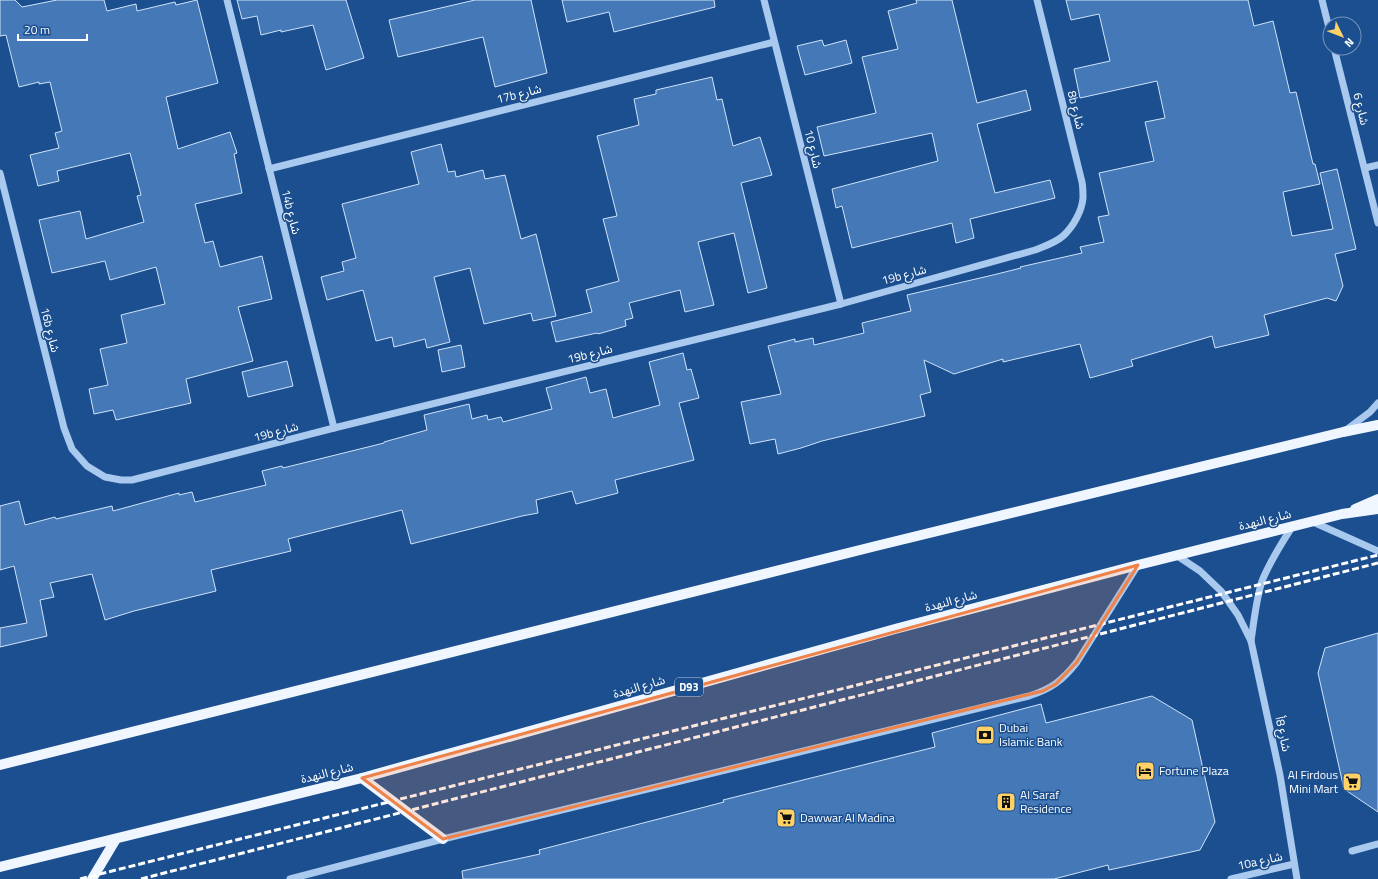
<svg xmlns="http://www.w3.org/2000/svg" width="1378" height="879" font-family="'Titillium Web','Noto Sans Arabic',sans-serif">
	<rect width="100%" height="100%" fill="#1b4f8f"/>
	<g fill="#4478b7" stroke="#cfe3fa">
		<path d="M 0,0 L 15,0 L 22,7 L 57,0 L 104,0 L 107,11 L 136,4 L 137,11 L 175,2 L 176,5 L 197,0 L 218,83 L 166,97 L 178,149 L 230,132 L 237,153 L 234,154 L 242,193 L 195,204 L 205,243 L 213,241 L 220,267 L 262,256 L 272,299 L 238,307 L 253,361 L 186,379 L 191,403 L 116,420 L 113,410 L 94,414 L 89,389 L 108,385 L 100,349 L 127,343 L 121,315 L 165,304 L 156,267 L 110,280 L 105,261 L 52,273 L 39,220 L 80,211 L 86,239 L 144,222 L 137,196 L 141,195 L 130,153 L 57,171 L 59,181 L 38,186 L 30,155 L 59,148 L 55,133 L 62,131 L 50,82 L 39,84 L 39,82 L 19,87 L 6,35 L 0,36 Z"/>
		<path d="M 237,0 L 346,0 L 364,58 L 326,70 L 313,25 L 281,32 L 281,30 L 261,35 L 257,16 L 242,19 Z"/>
		<path d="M 475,0 L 531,0 L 547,73 L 495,87 L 483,37 L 398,57 L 389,20 Z"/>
		<path d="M 562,0 L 714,0 L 715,7 L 614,32 L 609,12 L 567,22 Z"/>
		<path d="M 916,0 L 952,0 L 977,103 L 1026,90 L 1031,110 L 977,124 L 995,193 L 1050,180 L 1055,198 L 970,219 L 974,238 L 956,243 L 952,223 L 852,248 L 842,206 L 836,208 L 832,189 L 938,161 L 932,133 L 824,156 L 817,127 L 876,113 L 862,57 L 898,49 L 888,11 L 917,3 Z"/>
		<path d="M 1066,0 L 1248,0 L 1254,26 L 1273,21 L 1290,93 L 1296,92 L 1313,164 L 1315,164 L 1320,184 L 1283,192 L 1292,236 L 1333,229 L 1320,173 L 1337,169 L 1356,249 L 1335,254 L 1343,286 L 1336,301 L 1327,298 L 1264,315 L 1269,335 L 1215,348 L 1212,336 L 1131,360 L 1133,366 L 1090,378 L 1080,344 L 1003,362 L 1003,359 L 954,374 L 924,360 L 931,392 L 920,395 L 925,416 L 822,441 L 801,448 L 778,454 L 775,439 L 750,444 L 741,402 L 781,394 L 768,346 L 795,339 L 795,342 L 813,338 L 814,345 L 864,333 L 862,323 L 911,311 L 907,295 L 993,275 L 1021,268 L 1020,267 L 1082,253 L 1080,247 L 1104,242 L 1098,217 L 1109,215 L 1099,173 L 1154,161 L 1145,122 L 1165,118 L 1157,81 L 1080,98 L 1074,69 L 1110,61 L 1099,14 L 1071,20 Z"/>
		<path d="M 822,40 L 824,46 L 846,40 L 852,63 L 805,75 L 797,46 Z"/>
		<path d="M 712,77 L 717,100 L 722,99 L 733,146 L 760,137 L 772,175 L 741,183 L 767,288 L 748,293 L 734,233 L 698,242 L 714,305 L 685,312 L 680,290 L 629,303 L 633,318 L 625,320 L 626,326 L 598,334 L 597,333 L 556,342 L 551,322 L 592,312 L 586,290 L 619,281 L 603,219 L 617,216 L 597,136 L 639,125 L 634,99 L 656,94 L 656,90 Z"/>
		<path d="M 441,144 L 448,172 L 455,171 L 456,177 L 483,170 L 485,179 L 505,175 L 521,239 L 536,234 L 556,316 L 533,321 L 531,313 L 484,324 L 470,268 L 434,277 L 450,342 L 427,348 L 425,339 L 394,347 L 392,337 L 376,341 L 363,290 L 327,300 L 321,277 L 344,271 L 342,262 L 356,258 L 342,204 L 419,184 L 411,152 Z"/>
		<path d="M 461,345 L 465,367 L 442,372 L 438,350 Z"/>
		<path d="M 683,353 L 687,370 L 691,369 L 699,398 L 679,403 L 694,460 L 615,480 L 618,493 L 576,504 L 572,491 L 536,500 L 538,513 L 522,516 L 411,544 L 402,510 L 288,539 L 291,551 L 211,570 L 216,591 L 134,611 L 105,620 L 92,574 L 50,583 L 54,597 L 40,600 L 47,636 L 0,647 L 0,628 L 27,623 L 14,566 L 0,570 L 0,506 L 19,501 L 25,525 L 55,517 L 56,519 L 112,506 L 113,511 L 179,493 L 179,495 L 192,492 L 195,502 L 266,485 L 262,471 L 282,466 L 283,468 L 384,443 L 384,442 L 427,430 L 424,415 L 469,404 L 472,419 L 487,415 L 488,420 L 501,417 L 503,422 L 552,409 L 546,388 L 586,377 L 590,393 L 606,389 L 613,418 L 660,405 L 649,362 Z"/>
		<path d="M 287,361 L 293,386 L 248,397 L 242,372 Z"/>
		<path d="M 1378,633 L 1378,812 L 1344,789 L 1318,673 L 1325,648 Z"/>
		<path d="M 1152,696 L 1192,720 L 1215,822 L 1200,850 L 1109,870 L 1108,865 L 1054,879 L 463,879 L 462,871 L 540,854 L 539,850 L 724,802 L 723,800 L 935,747 L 932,733 L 1041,704 L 1046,723 Z"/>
	</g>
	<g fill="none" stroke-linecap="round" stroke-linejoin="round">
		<g stroke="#a9c9ee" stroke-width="7">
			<path d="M 227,0 L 334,428"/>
			<path d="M 764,0 L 841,304"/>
			<path d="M 1322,0 L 1330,32"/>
			<path d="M 1334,48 L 1378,223"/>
			<path d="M 1365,168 L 1378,165"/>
			<path d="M 269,169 L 774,42"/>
			<path d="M 0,173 L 64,428 L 72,449 L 87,466 L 105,477 L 121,480 L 132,480 L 334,428 L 841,304 L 1035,250 C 1045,246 1055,243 1063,236 C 1073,227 1082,211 1083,198 C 1083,193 1083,187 1082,182 L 1037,0"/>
			<path d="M 1346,430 L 1370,412 L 1378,403"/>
			<path d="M 1313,522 L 1378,551"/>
			<path d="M 1176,555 L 1200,571 L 1221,591 L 1238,615 L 1251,641 L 1280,775 L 1297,879"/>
			<path d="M 1251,641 C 1254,621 1256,600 1262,581 C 1270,561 1281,544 1292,527"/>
			<path d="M 1352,851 L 1378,844"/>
			<path d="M 290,879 L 443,839 L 1029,696 C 1051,689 1062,681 1077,662 L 1138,565"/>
			<path d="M 1231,879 L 1294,864"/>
		</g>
		<g stroke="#f0f6ff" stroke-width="10">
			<path d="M 1355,509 L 1378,499"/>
			<path d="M 0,765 L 876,546 L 1343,432 L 1378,425"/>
			<path d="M 362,778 L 443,839"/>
			<path d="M 0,867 L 362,778 L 895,629 L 1138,565 L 1342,514 L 1378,509"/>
			<path d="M 92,879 L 116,839"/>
		</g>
		<g stroke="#fff" stroke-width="3" stroke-dasharray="7 3" stroke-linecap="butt">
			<path d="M 80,879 L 1378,555"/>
			<path d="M 141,879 L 1378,563"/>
		</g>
	</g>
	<path fill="#ee8249" fill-opacity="0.2" stroke="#ee8249" stroke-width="3" stroke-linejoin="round" d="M 1138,565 L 1077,662 L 1056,684 L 1043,691 L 443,839 L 362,778 Z"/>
	<defs>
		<g id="bank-square" transform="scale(1)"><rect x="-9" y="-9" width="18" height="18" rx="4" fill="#ffd166" stroke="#1b4f8f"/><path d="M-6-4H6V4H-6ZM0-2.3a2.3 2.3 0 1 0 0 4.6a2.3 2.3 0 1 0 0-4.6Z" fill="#111"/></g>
		<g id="hotel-square" transform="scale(1)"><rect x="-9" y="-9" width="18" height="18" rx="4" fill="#ffd166" stroke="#1b4f8f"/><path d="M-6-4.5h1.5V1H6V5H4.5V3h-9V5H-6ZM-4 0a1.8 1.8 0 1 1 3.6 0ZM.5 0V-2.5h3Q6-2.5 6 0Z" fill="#111"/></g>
		<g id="supermarket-square" transform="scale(1)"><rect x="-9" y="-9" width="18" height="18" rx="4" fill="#ffd166" stroke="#1b4f8f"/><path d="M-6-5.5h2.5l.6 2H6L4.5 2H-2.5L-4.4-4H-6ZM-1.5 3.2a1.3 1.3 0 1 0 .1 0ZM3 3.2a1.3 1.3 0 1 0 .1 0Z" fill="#111"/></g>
		<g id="building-square" transform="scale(1)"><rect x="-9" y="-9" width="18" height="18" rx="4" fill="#ffd166" stroke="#1b4f8f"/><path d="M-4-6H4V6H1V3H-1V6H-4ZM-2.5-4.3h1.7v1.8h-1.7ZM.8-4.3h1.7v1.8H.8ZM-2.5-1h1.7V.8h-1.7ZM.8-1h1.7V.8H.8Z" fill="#111"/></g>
	</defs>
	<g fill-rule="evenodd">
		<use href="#bank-square" x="985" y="735"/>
		<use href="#hotel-square" x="1145" y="771"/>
		<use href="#supermarket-square" x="1352" y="782"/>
		<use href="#building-square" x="1006" y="802"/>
		<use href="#supermarket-square" x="786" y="818"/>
	</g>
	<g text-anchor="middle" stroke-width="3" stroke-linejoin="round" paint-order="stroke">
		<rect fill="#1b4f8f" stroke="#bbcadd" stroke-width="1" x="675" y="678" width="28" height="18" rx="3"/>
		<g font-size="11" font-weight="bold" fill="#fff">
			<text x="689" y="691">D93</text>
		</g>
		<g font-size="12" fill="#fff" stroke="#1b4f8f">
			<text transform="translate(519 94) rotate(-14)" y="4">17b شارع</text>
			<text transform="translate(1361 109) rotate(76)" y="4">شارع 6</text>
			<text transform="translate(1076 110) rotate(76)" y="4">8b شارع</text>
			<text transform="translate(813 149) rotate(76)" y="4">شارع 10</text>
			<text transform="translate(291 212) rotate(76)" y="4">14b شارع</text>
			<text transform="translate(904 275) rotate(-15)" y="4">19b شارع</text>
			<text transform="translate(50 330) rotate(76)" y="4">16b شارع</text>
			<text transform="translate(590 354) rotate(-14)" y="4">19b شارع</text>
			<text transform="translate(276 432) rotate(-15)" y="4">19b شارع</text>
			<text transform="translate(1265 520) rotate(-14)" y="4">شارع النهدة</text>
			<text transform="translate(951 601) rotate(-15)" y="4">شارع النهدة</text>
			<text transform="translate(639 687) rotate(-16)" y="4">شارع النهدة</text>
			<text transform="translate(1283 734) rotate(78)" y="4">شارع 8أ</text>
			<text transform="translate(327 773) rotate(-14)" y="4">شارع النهدة</text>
			<text transform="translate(1260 861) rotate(-13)" y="4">10a شارع</text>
		</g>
		<g font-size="12" fill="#fff" stroke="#1b4f8f" text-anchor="start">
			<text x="999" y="732">Dubai<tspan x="999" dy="14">Islamic Bank</tspan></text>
			<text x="1159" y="775">Fortune Plaza</text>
			<text x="1338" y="779" text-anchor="end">Al Firdous<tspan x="1338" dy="14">Mini Mart</tspan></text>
			<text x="1020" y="799">Al Saraf<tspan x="1020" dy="14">Residence</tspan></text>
			<text x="800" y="822">Dawwar Al Madina</text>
		</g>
	</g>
	<g transform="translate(1342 36) rotate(133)"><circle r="19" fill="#1b4f8f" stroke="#7695bc"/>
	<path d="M0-3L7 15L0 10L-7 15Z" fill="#ffd166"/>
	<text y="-6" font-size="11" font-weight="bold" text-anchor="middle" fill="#ffffff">N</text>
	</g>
	<path d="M18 34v6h69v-6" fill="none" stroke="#ffffff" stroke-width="2"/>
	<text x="24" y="34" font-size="12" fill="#ffffff" stroke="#1b4f8f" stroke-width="3" paint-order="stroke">20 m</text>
</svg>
